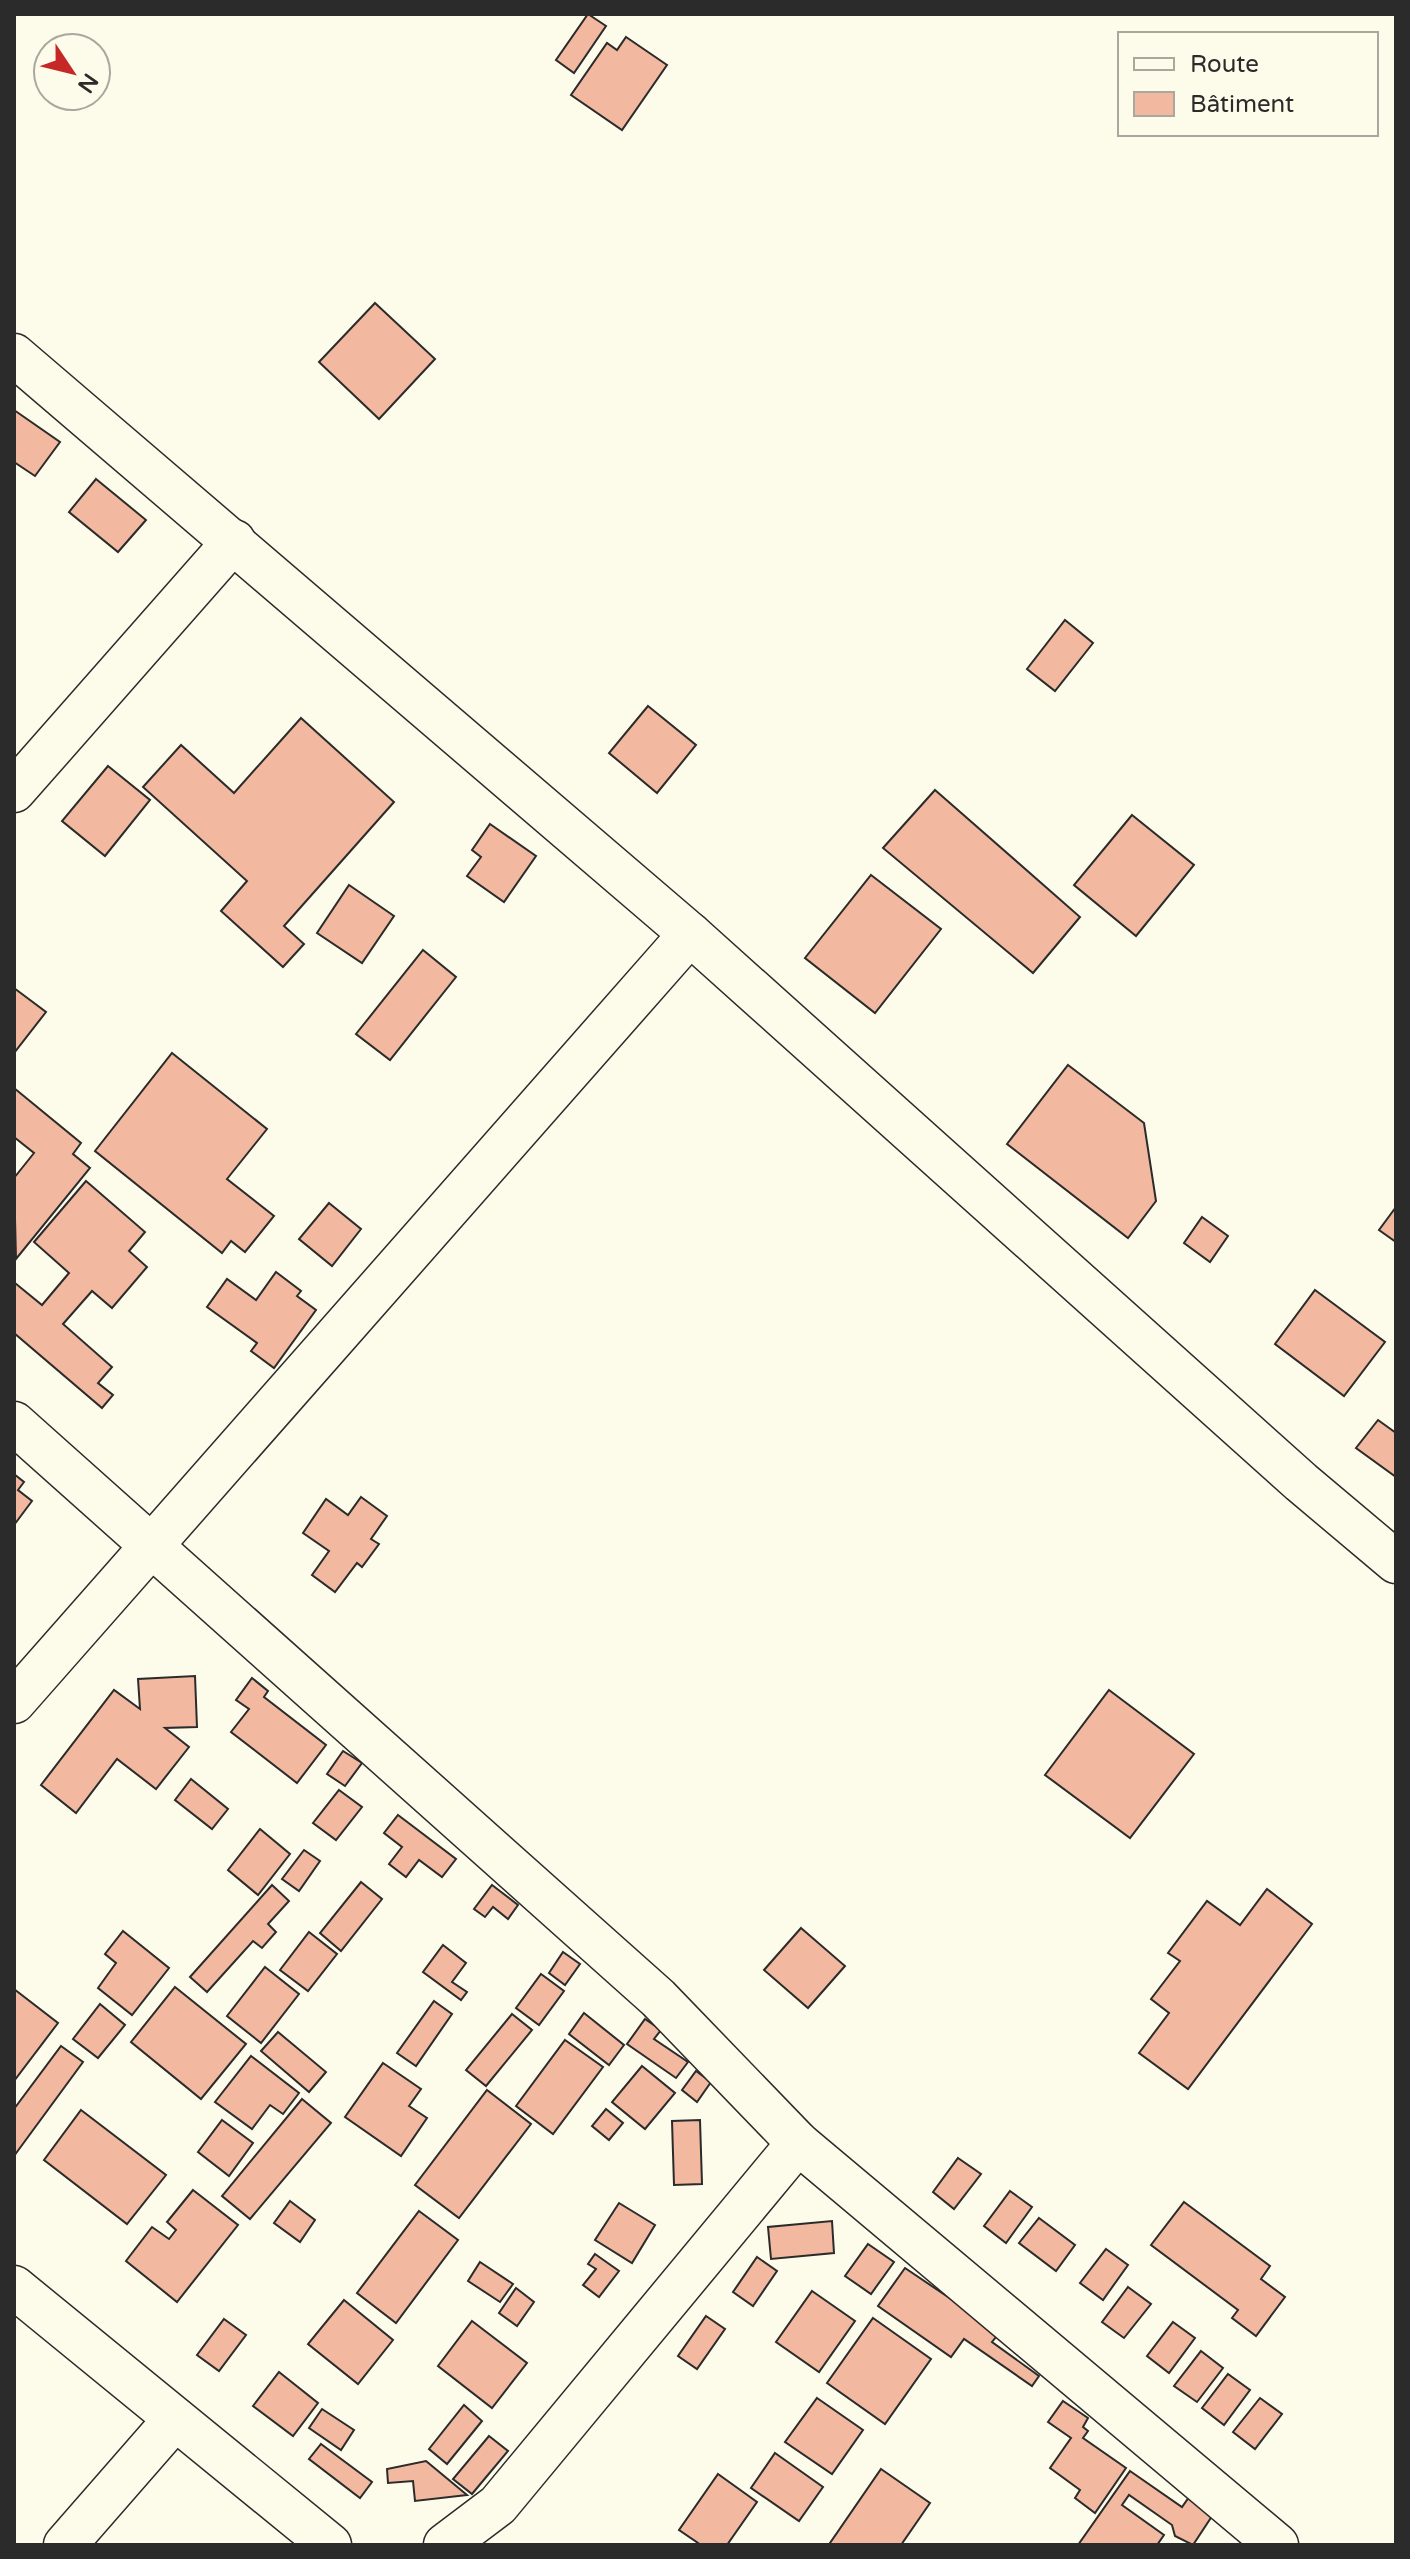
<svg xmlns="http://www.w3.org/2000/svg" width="1410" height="2559" font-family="'Varela Round',sans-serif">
	<rect width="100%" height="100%" fill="#fdfbea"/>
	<g fill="#f2b8a0" stroke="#2b2b2b" stroke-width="2">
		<path d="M 588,14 L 606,26 L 574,73 L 556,60 Z"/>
		<path d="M 626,37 L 667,65 L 622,130 L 571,95 L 607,43 L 617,50 Z"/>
		<path d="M 375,303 L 435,359 L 379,419 L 319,362 Z"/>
		<path d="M 14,410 L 60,442 L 35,476 L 14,462 Z"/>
		<path d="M 96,479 L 146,520 L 118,552 L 69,512 Z"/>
		<path d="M 1065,620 L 1093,643 L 1055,691 L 1027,669 Z"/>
		<path d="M 648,706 L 696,745 L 657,793 L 609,753 Z"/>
		<path d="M 301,718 L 394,802 L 284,926 L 304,944 L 283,967 L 221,911 L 247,881 L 143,787 L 181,745 L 234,793 Z"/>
		<path d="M 108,766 L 150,800 L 105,856 L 62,821 Z"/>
		<path d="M 935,790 L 1080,917 L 1033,973 L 883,848 Z"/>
		<path d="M 1132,815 L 1194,865 L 1136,936 L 1074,885 Z"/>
		<path d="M 490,824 L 536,856 L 504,902 L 467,876 L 481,857 L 472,850 Z"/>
		<path d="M 871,875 L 941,929 L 875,1013 L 805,958 Z"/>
		<path d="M 349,885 L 394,916 L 362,963 L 317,933 Z"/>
		<path d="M 423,950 L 456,977 L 390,1060 L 356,1034 Z"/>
		<path d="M 14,988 L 46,1012 L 14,1053 Z"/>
		<path d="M 172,1053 L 267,1129 L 227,1179 L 274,1216 L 245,1252 L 231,1241 L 222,1253 L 95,1151 Z"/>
		<path d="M 1068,1065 L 1144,1123 L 1156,1201 L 1128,1238 L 1007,1144 Z"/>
		<path d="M 14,1088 L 81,1143 L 73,1154 L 90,1168 L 16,1259 L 14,1178 L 34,1153 L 14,1137 Z"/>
		<path d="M 86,1181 L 145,1232 L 129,1251 L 147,1267 L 112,1308 L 92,1291 L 63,1324 L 112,1367 L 98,1383 L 113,1395 L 102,1408 L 14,1333 L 15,1283 L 42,1305 L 69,1273 L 34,1242 Z"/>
		<path d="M 329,1203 L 361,1229 L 332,1266 L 299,1239 Z"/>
		<path d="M 1396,1207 L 1396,1242 L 1379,1230 Z"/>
		<path d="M 1202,1217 L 1228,1236 L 1210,1262 L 1184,1243 Z"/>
		<path d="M 276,1272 L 301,1291 L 297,1296 L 316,1310 L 274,1368 L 251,1351 L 257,1343 L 207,1307 L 227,1279 L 256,1300 Z"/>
		<path d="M 1315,1290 L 1385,1342 L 1344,1396 L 1275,1344 Z"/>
		<path d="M 1378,1420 L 1396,1433 L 1396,1477 L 1356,1448 Z"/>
		<path d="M 14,1474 L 24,1482 L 18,1490 L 32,1501 L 14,1525 Z"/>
		<path d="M 361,1497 L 387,1516 L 371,1539 L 379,1544 L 362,1567 L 357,1563 L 335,1592 L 312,1575 L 329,1551 L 303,1533 L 326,1499 L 348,1515 Z"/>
		<path d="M 195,1676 L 197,1727 L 165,1728 L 189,1747 L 156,1789 L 117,1759 L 76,1813 L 41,1785 L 114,1690 L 140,1709 L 138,1679 Z"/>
		<path d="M 252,1678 L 268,1691 L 264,1697 L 326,1745 L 297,1783 L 231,1732 L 249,1709 L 236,1700 Z"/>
		<path d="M 1109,1690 L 1194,1754 L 1130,1838 L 1045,1775 Z"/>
		<path d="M 343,1751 L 362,1763 L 345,1786 L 327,1774 Z"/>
		<path d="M 191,1779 L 228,1809 L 212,1829 L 175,1800 Z"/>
		<path d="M 339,1790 L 362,1807 L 336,1840 L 313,1823 Z"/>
		<path d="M 398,1815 L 456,1859 L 442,1877 L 419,1860 L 406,1877 L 389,1864 L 402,1847 L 384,1833 Z"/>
		<path d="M 260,1829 L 290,1854 L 258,1895 L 228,1870 Z"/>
		<path d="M 304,1850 L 320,1861 L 299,1891 L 282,1879 Z"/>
		<path d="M 361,1882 L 382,1899 L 341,1951 L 320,1933 Z"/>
		<path d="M 272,1885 L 289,1901 L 268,1924 L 276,1932 L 262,1948 L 253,1941 L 207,1992 L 190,1977 Z"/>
		<path d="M 492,1885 L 518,1905 L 508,1919 L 493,1907 L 485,1917 L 474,1909 Z"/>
		<path d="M 1267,1889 L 1312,1924 L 1188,2089 L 1139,2053 L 1169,2013 L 1151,1999 L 1180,1961 L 1168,1953 L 1207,1901 L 1240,1925 Z"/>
		<path d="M 801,1928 L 845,1966 L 808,2008 L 764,1970 Z"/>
		<path d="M 123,1931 L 169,1968 L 132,2015 L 98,1988 L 116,1963 L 105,1954 Z"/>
		<path d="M 309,1932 L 337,1954 L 308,1991 L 280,1970 Z"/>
		<path d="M 443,1945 L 466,1963 L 452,1982 L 467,1992 L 461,2000 L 423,1972 Z"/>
		<path d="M 563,1952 L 580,1964 L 565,1985 L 549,1973 Z"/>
		<path d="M 265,1967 L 299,1994 L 261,2043 L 227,2016 Z"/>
		<path d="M 541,1974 L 564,1991 L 539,2025 L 516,2008 Z"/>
		<path d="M 175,1987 L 246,2044 L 201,2099 L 131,2042 Z"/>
		<path d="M 14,1989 L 58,2023 L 14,2081 Z"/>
		<path d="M 434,2001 L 452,2014 L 416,2066 L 397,2053 Z"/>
		<path d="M 100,2004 L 125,2025 L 98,2058 L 73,2039 Z"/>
		<path d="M 584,2013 L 624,2045 L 609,2065 L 569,2034 Z"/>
		<path d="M 512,2014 L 532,2030 L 486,2086 L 466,2070 Z"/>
		<path d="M 645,2019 L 661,2030 L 654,2039 L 688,2062 L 676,2078 L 627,2044 Z"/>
		<path d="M 278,2032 L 326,2072 L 309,2092 L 261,2051 Z"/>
		<path d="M 565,2040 L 603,2067 L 553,2134 L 516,2106 Z"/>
		<path d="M 61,2046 L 83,2062 L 14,2156 L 14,2109 Z"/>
		<path d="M 251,2056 L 299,2093 L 283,2114 L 270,2105 L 252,2129 L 215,2102 Z"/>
		<path d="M 383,2063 L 421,2089 L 409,2106 L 427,2118 L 401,2156 L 345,2117 Z"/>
		<path d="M 642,2066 L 675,2093 L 645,2129 L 612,2102 Z"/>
		<path d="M 696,2071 L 711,2082 L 697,2102 L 682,2090 Z"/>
		<path d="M 487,2090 L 531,2124 L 459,2218 L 415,2185 Z"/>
		<path d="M 302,2099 L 331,2123 L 250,2219 L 222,2196 Z"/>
		<path d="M 606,2109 L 623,2123 L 609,2140 L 592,2126 Z"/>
		<path d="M 81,2110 L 166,2175 L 127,2224 L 44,2160 Z"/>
		<path d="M 222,2120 L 253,2143 L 229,2176 L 198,2152 Z"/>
		<path d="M 700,2120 L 702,2184 L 674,2185 L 672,2121 Z"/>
		<path d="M 958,2158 L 981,2174 L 954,2209 L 933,2192 Z"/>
		<path d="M 193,2190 L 238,2225 L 177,2302 L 126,2261 L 152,2227 L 169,2239 L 176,2230 L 167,2222 Z"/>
		<path d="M 1010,2191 L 1032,2207 L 1006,2243 L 984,2226 Z"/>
		<path d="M 290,2201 L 315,2220 L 300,2242 L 274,2223 Z"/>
		<path d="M 1184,2202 L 1270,2266 L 1261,2279 L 1285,2297 L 1256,2336 L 1232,2318 L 1238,2310 L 1151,2245 Z"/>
		<path d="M 619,2203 L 655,2225 L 632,2263 L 595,2240 Z"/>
		<path d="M 419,2211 L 458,2240 L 396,2323 L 357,2293 Z"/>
		<path d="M 1039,2218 L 1075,2245 L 1056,2271 L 1019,2243 Z"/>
		<path d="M 832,2221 L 834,2253 L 771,2259 L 768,2227 Z"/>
		<path d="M 868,2244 L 894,2262 L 871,2294 L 845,2276 Z"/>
		<path d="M 1106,2249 L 1128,2265 L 1103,2300 L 1080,2283 Z"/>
		<path d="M 595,2254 L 619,2271 L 599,2297 L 583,2285 L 596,2269 L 588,2264 Z"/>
		<path d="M 757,2257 L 777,2271 L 753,2306 L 733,2292 Z"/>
		<path d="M 480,2262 L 513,2284 L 500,2302 L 468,2281 Z"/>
		<path d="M 905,2268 L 1000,2332 L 992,2342 L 1039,2376 L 1032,2386 L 964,2339 L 951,2357 L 878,2306 Z"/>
		<path d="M 1128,2287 L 1151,2304 L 1124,2338 L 1102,2322 Z"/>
		<path d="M 516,2288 L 534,2302 L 517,2326 L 499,2313 Z"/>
		<path d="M 812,2291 L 855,2321 L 819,2372 L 776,2342 Z"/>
		<path d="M 344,2300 L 393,2340 L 358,2384 L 308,2344 Z"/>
		<path d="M 706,2316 L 725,2329 L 697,2369 L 678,2356 Z"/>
		<path d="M 873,2318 L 931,2359 L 885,2424 L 827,2383 Z"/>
		<path d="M 224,2319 L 246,2335 L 219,2371 L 197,2355 Z"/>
		<path d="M 472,2321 L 527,2363 L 492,2408 L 438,2366 Z"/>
		<path d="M 1173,2322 L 1195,2338 L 1169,2373 L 1147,2356 Z"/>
		<path d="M 1201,2351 L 1223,2368 L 1197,2402 L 1174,2386 Z"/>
		<path d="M 279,2372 L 318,2403 L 293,2436 L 253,2406 Z"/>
		<path d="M 1228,2374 L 1250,2390 L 1224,2425 L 1202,2408 Z"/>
		<path d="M 817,2398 L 863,2430 L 832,2474 L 785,2442 Z"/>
		<path d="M 1260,2398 L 1282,2414 L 1255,2449 L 1233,2432 Z"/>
		<path d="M 1063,2401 L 1088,2418 L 1083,2427 L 1088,2431 L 1083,2438 L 1126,2468 L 1095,2513 L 1075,2498 L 1080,2490 L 1050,2468 L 1071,2438 L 1048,2422 Z"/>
		<path d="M 464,2405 L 482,2421 L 447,2464 L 429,2449 Z"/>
		<path d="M 322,2409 L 354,2430 L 341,2450 L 309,2428 Z"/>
		<path d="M 489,2436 L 508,2451 L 472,2494 L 453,2479 Z"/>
		<path d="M 321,2444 L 372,2482 L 360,2498 L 309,2459 Z"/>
		<path d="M 775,2453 L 823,2487 L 799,2521 L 751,2488 Z"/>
		<path d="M 426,2461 L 467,2495 L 415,2501 L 413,2481 L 388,2483 L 387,2469 Z"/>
		<path d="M 881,2469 L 930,2503 L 901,2545 L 833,2545 L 830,2543 Z"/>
		<path d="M 1130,2471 L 1182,2507 L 1194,2490 L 1218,2507 L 1193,2545 L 1175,2536 L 1172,2525 L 1129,2495 L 1122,2505 L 1164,2535 L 1157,2545 L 1078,2545 Z"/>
		<path d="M 718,2474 L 757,2502 L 727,2545 L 701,2545 L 679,2530 Z"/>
	</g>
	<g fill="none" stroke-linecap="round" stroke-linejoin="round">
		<g stroke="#2b2b2b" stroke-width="45">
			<g id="street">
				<path d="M 14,355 L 690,934 L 1301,1482 L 1396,1562"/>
				<path d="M 14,791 L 234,541"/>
				<path d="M 14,1423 L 658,1998 L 798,2143 L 1277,2545"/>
				<path d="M 14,1702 L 690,934"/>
				<path d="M 14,2287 L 330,2545"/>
				<path d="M 65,2545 L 175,2419"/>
				<path d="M 445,2545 L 498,2505 L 798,2143"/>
			</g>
		</g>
		<use href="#street" stroke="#fdfbea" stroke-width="42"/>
	</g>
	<rect width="1410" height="2559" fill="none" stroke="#2b2b2b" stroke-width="32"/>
	<rect x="1118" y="32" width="260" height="104" fill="#fdfbea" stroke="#a9a89e" stroke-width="2"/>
	<rect x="1134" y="58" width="40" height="12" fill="#fdfbea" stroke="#a9a89e" stroke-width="2"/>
	<text x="1190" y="72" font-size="24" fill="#2b2b2b">Route</text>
	<rect x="1134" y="92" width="40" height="24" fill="#f2b8a0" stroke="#a9a89e" stroke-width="2"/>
	<text x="1190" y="112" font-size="24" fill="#2b2b2b">Bâtiment</text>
	<g transform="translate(72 72) rotate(125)"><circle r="38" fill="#fdfbea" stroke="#a9a89e" stroke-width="2"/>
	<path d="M0-6L14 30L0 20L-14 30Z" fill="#c62828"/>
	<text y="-12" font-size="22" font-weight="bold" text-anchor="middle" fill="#2b2b2b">N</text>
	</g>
</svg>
